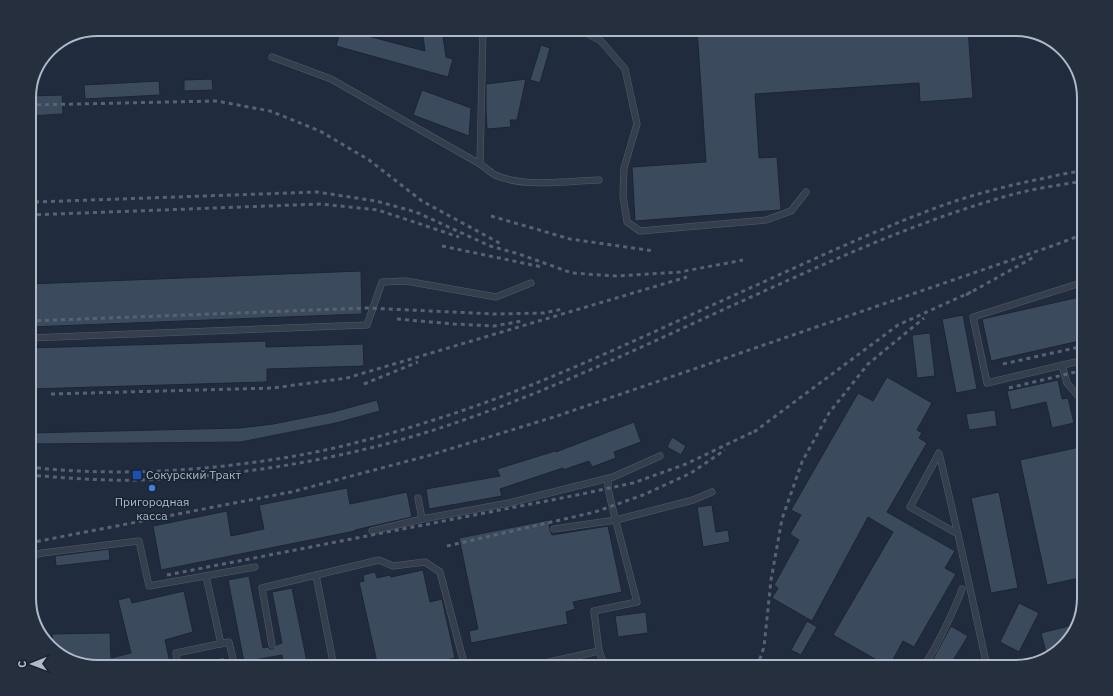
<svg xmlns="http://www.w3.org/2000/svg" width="1113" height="696" font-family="'IBM Plex Sans',sans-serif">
	<rect width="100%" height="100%" fill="#202c3d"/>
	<g fill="#3c4a5d" stroke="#1b2534">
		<path d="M 341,29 L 425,51 L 422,29 L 442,29 L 446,57 L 453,59 L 448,77 L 336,46 Z"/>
		<path d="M 697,29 L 968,29 L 973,98 L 920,102 L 919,83 L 755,94 L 759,158 L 777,157 L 781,210 L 635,221 L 632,167 L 706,162 Z"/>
		<path d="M 541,45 L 550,48 L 540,83 L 530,80 Z"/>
		<path d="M 212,79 L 213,90 L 184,91 L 184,80 Z"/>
		<path d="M 526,79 L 517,120 L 510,120 L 511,127 L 487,129 L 486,110 L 486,84 Z"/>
		<path d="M 159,81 L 160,95 L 85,99 L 84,85 Z"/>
		<path d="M 422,90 L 471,108 L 469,136 L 413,115 Z"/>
		<path d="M 62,95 L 63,114 L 29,116 L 29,96 Z"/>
		<path d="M 361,271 L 362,314 L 29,327 L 29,284 Z"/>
		<path d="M 1084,296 L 1084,340 L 991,361 L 982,319 Z"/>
		<path d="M 963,315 L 977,389 L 956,393 L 942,319 Z"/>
		<path d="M 930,333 L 935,376 L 917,378 L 912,335 Z"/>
		<path d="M 266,341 L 266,347 L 363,344 L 364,366 L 267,369 L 267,382 L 29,389 L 29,348 Z"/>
		<path d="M 887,377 L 932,403 L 917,430 L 922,433 L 919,438 L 927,443 L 887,512 L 955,551 L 945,568 L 956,574 L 914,647 L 903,641 L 889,667 L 833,635 L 893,532 L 868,517 L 812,621 L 772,598 L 778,588 L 774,585 L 799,540 L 790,534 L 801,515 L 791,510 L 858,393 L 873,401 Z"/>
		<path d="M 1058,380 L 1062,399 L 1068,398 L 1074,423 L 1052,428 L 1046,402 L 1011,410 L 1007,391 Z"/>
		<path d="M 377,400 L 380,411 L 336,423 L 241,442 L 29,444 L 29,433 L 240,428 L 273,424 L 333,412 Z"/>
		<path d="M 995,410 L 997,426 L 969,430 L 966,414 Z"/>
		<path d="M 634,422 L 641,442 L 614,452 L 616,458 L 592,467 L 589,461 L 563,470 L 563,468 L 500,489 L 502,496 L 429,509 L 426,489 L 500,476 L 497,469 L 555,451 L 556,452 Z"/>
		<path d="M 672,437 L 686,446 L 681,455 L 667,447 Z"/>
		<path d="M 1084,446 L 1084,577 L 1047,585 L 1020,460 Z"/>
		<path d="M 347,488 L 350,504 L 407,492 L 412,517 L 355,530 L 355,531 L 161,570 L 153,526 L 227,511 L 231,536 L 264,529 L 259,505 Z"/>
		<path d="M 999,492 L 1018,588 L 991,593 L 971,498 Z"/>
		<path d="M 712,505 L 716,532 L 728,530 L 730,542 L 703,547 L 697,507 Z"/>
		<path d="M 549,520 L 550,530 L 552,535 L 608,526 L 622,592 L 573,602 L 575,609 L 566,612 L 568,624 L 471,643 L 469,631 L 478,629 L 459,538 Z"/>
		<path d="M 109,549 L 110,560 L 56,566 L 55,556 Z"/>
		<path d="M 423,570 L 430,602 L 442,599 L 455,658 L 415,667 L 378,667 L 359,582 L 364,581 L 363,575 L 375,572 L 377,578 L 390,575 L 391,577 Z"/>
		<path d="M 249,576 L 263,648 L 268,647 L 270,649 L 273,649 L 276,645 L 282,643 L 272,592 L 292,588 L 308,667 L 284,667 L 282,655 L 244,662 L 228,580 Z"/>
		<path d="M 184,591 L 193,632 L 165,640 L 171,667 L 98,667 L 64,658 L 53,647 L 52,634 L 110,633 L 111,658 L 131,653 L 118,600 L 130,597 L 132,603 Z"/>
		<path d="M 1019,603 L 1039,613 L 1019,652 L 1000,642 Z"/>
		<path d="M 646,612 L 648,633 L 618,637 L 615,616 Z"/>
		<path d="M 807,621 L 817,627 L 801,655 L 791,650 Z"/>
		<path d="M 1077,624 L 1075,632 L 1057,650 L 1046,652 L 1041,633 Z"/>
		<path d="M 951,626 L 968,636 L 949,667 L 942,667 L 932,661 Z"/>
		<path d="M 224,657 L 227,667 L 200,667 L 199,663 Z"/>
	</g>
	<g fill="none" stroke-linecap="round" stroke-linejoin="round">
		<g stroke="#525c6b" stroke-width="7">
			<g id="service">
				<path d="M 579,29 L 601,41 L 625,69 L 637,124 L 624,168 L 623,196 L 627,222 L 640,231 L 766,220 L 791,211 L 806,192"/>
				<path d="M 272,57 L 331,79 L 480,164 C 485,167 490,172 495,175 C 525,188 566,181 599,180"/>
				<path d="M 480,164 L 483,29"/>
				<path d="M 1084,282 L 973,317 L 987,383 L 1084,360"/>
				<path d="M 29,338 L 367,325 L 382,282 L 406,281 L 496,297 L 531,283"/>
				<path d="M 1062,365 L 1067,383 L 1084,403"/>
				<path d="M 418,498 L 422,519 L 509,503 L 613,477 L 660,456"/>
				<path d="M 554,529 L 616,520 L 693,500 L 712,492"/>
				<path d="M 372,531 L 422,519"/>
				<path d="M 958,534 L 910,507 L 939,453 C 956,524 972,596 987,667"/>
				<path d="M 29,556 L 42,553 L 139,541 L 149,586 L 255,567"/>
				<path d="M 316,575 L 334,667"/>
				<path d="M 206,576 L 221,644"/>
				<path d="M 272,645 L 262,588 L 379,560 L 393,566 L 425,562 L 440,572 L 465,667"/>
				<path d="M 599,651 L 605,667"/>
				<path d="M 178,667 L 176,653 L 229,642 L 235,667"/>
				<path d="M 527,667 L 599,651 L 594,611 L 637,602 L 612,506 L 608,488 L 608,479"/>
				<path d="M 922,667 C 932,658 957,604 962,589"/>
			</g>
		</g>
		<use href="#service" stroke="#343e4d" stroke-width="6"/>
		<g stroke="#566275" stroke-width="3" stroke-dasharray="4 4" stroke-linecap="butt">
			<path d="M 29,105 L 217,101 L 270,111 L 320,131 L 369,160 L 422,201 L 503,245"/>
			<path d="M 35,202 L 317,192 L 376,201 L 416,212 L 490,246 L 519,254 L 572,273 L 616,276 L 680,272 L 743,260"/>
			<path d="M 29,215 L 321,204 L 378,210 L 459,237"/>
			<path d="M 491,216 L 570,239 L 654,251"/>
			<path d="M 442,246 L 542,267"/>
			<path d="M 966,295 L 1034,257"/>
			<path d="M 397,319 L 454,324 L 494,326 L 522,321"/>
			<path d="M 29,321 L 367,308 L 495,314 L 544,313 L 563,309"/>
			<path d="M 1003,364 L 1084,346"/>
			<path d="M 364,384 L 418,362"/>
			<path d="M 1009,388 L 1084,370"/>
			<path d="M 51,394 L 273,388 L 347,378 L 687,277"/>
			<path d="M 754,432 L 898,325 L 971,292"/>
			<path d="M 29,467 C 117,477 208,471 295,456 C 346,447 397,432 446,416 C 554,381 656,330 759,284 C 818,257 877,230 938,207 C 971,195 1006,186 1040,179 C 1055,176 1069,172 1084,171"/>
			<path d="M 29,475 C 66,478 104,481 140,480 C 245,476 352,458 452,424 C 547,392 637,349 729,307 C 820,266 911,223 1007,196 C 1031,189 1059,185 1084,181"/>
			<path d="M 29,543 L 291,492 L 427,456 L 557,416 L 1055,245 L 1084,234"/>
			<path d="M 447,546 L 595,512 L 643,495 L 691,473 L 725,450"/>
			<path d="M 167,575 L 577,495 L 633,483 L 686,464 L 757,430"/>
			<path d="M 757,667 L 764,647 L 771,580 L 782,519 L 802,462 L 829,413 L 868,364 L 924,318"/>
		</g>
	</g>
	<rect fill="#1a4fb4" stroke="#192332" stroke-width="1.5" x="132" y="470" width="10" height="10" rx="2"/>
	<circle fill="#3f7fe0" stroke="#192332" stroke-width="1.5" cx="152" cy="488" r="4"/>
	<g text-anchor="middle" stroke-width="3" stroke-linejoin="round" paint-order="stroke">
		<g font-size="12" fill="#afb9c9" stroke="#192332" text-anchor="start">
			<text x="146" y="479">Сокурский Тракт</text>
			<text x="152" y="506" text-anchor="middle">Пригородная<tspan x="152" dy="14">касса</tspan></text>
		</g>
	</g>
	<path d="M0 0H1113V696H0ZM98 36H1015A62 62 0 0 1 1077 98V598A62 62 0 0 1 1015 660H98A62 62 0 0 1 36 598V98A62 62 0 0 1 98 36Z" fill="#252f3e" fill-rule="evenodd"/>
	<path fill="none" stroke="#afb9c9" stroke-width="2" d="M98 36H1015A62 62 0 0 1 1077 98V598A62 62 0 0 1 1015 660H98A62 62 0 0 1 36 598V98A62 62 0 0 1 98 36Z"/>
	<g transform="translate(32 664) rotate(269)" stroke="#192332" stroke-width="3" paint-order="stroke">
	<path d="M0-3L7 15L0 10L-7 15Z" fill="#afb9c9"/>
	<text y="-6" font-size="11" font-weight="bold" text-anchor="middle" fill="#afb9c9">С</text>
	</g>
</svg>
